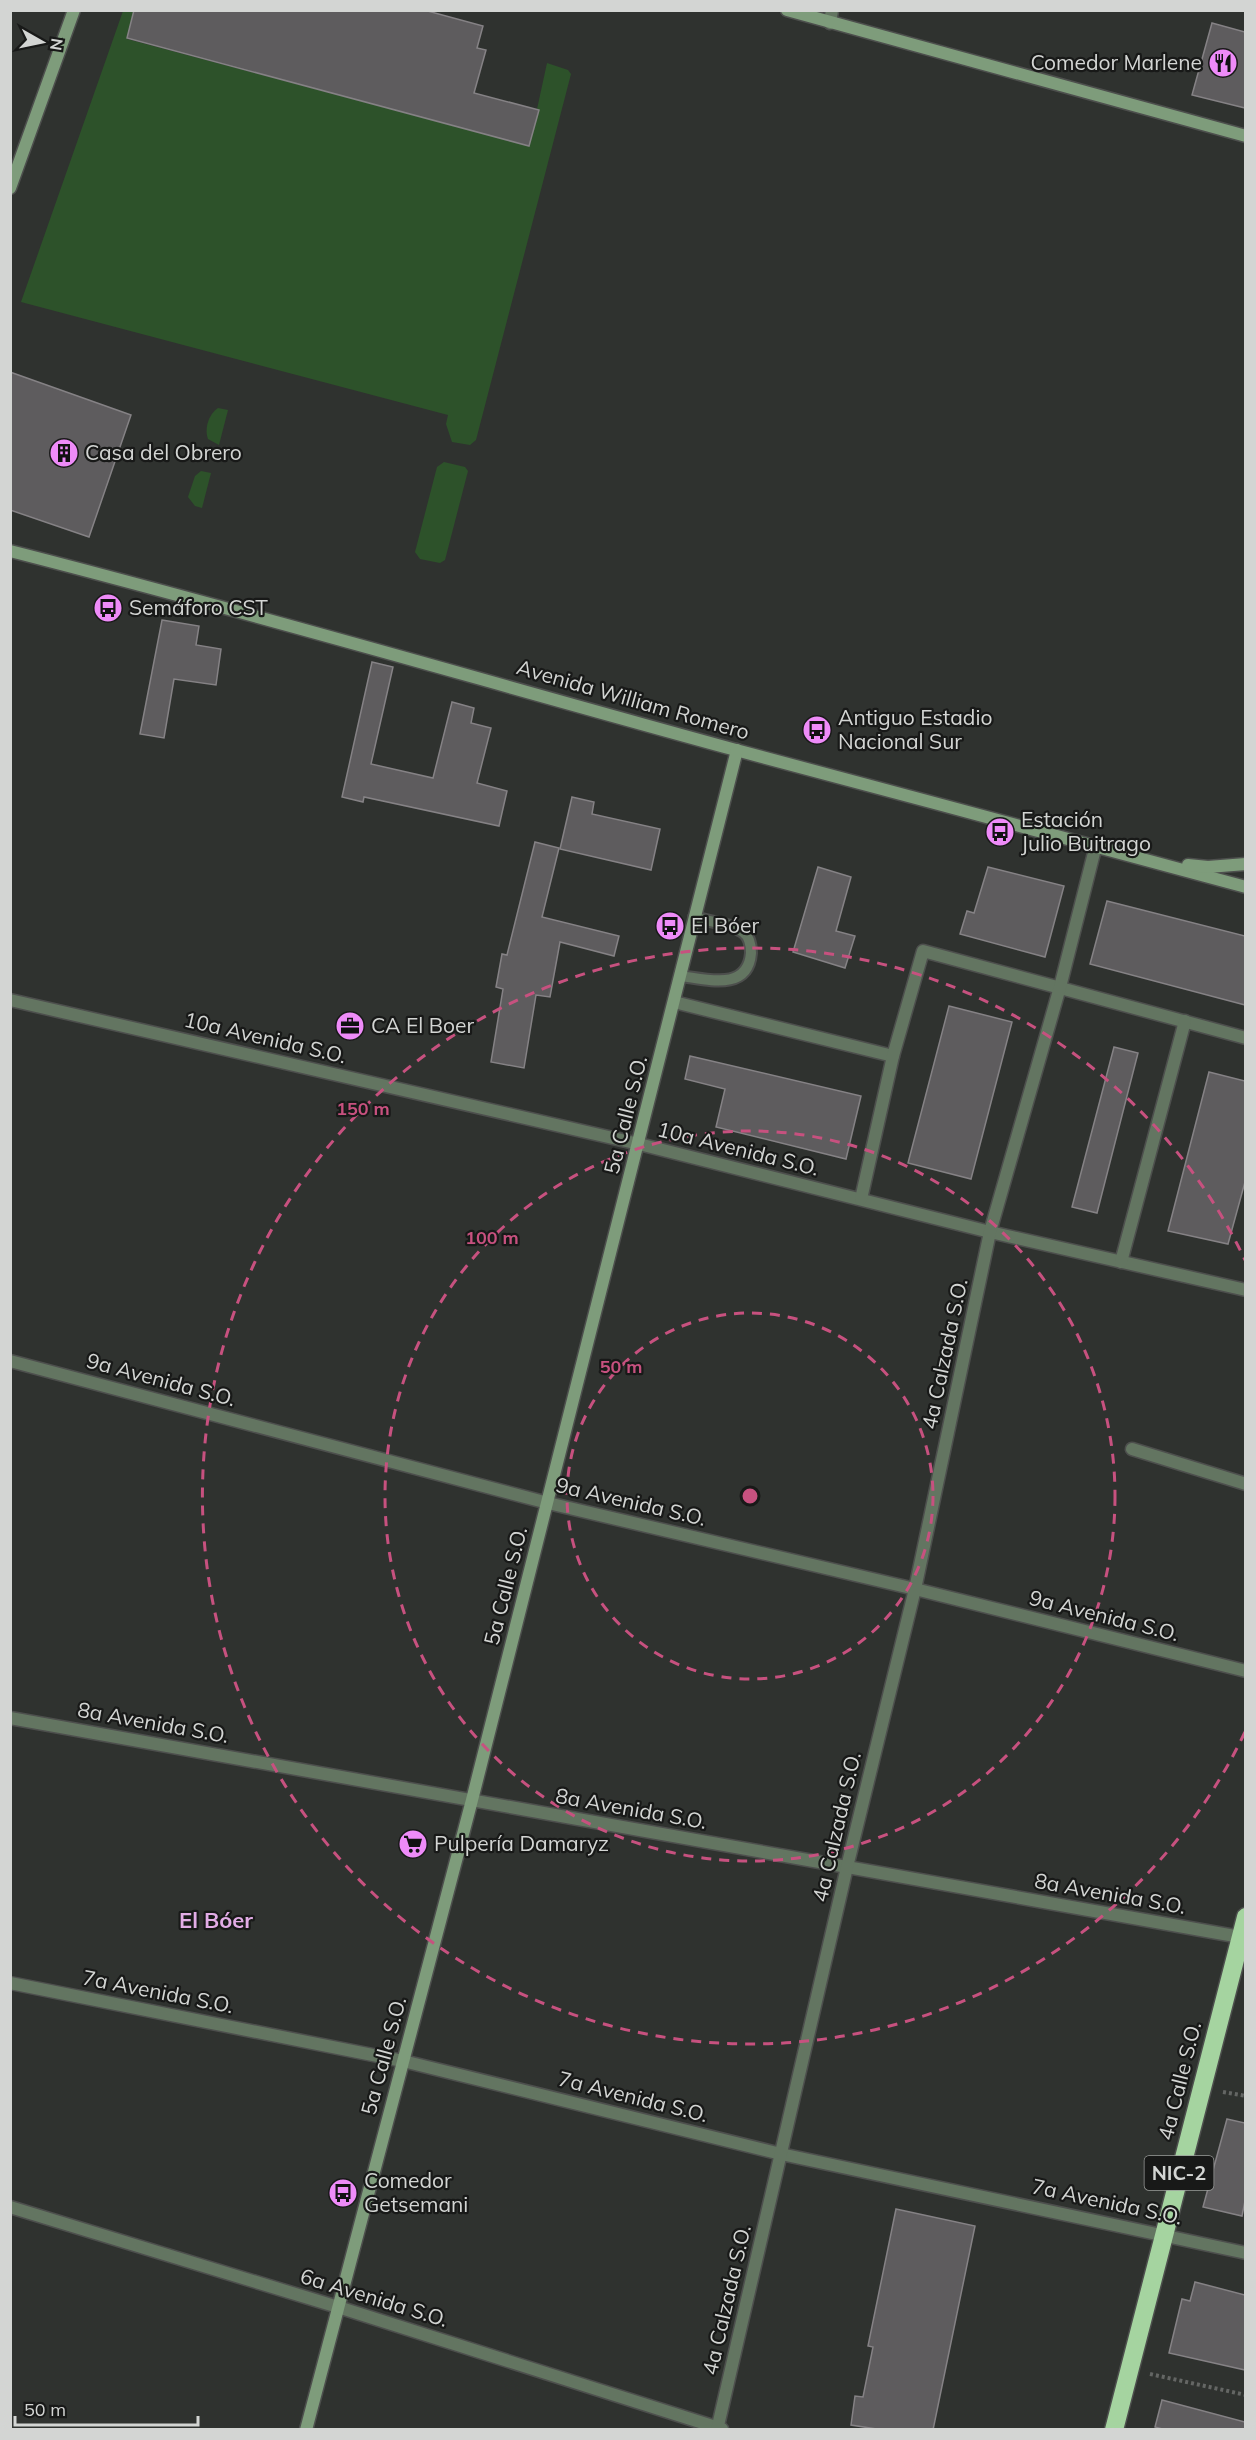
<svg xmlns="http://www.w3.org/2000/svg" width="1256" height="2440" font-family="Mulish,sans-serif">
	<rect width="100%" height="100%" fill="#2f322f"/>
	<g fill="#2d522a">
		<path d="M 123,11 L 134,11 L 127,39 L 529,146 L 547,63 L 568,70 L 571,74 L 476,440 L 470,445 L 452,442 L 446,424 L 448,415 L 21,302 Z"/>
		<path d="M 218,408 L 228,410 L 219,445 L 208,439 C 204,428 209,414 218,408 Z"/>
		<path d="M 444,462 L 465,467 L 468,471 L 445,560 L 440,563 L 420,559 L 415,552 L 437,467 Z"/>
		<path d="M 201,471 L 211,473 L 202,508 L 195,506 L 188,497 L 195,476 Z"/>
	</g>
	<g fill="#5e5c5e" stroke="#858285" stroke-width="1.5">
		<path d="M 134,10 L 424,10 L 483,26 L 477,48 L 486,50 L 474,93 L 539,110 L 529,146 L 127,38 Z"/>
		<path d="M 1212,23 L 1245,32 L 1245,108 L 1192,95 Z"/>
		<path d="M 10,372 L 131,415 L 89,537 L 10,510 Z"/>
		<path d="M 162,620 L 199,626 L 196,645 L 221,649 L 216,685 L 174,679 L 164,738 L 140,734 Z"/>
		<path d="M 372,662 L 393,667 L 371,764 L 433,778 L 452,702 L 474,708 L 471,723 L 491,728 L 477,783 L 507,791 L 499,826 L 364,797 L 363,802 L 342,797 Z"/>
		<path d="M 572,797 L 594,802 L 592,814 L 660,829 L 651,870 L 560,849 Z"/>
		<path d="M 535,842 L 559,848 L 542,917 L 619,936 L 614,956 L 560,942 L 550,997 L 536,995 L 524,1068 L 491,1062 L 503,989 L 496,987 L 502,954 L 507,955 Z"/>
		<path d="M 818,867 L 851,877 L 836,931 L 855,936 L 845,968 L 793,952 Z"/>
		<path d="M 988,867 L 1064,886 L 1045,957 L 960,934 L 967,911 L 974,913 Z"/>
		<path d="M 1107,901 L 1245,936 L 1245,1005 L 1090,964 Z"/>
		<path d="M 949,1006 L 1012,1022 L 971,1179 L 908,1163 Z"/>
		<path d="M 1114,1047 L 1138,1053 L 1097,1213 L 1072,1207 Z"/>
		<path d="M 690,1056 L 861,1096 L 846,1159 L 716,1127 L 725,1089 L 685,1079 Z"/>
		<path d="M 1209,1072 L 1245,1081 L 1245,1182 L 1228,1244 L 1168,1231 Z"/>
		<path d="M 1227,2119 L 1245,2123 L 1245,2201 L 1242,2216 L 1203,2207 Z"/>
		<path d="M 896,2209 L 975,2226 L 933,2430 L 883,2430 L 851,2425 L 855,2396 L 863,2397 L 873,2347 L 868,2346 Z"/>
		<path d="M 1195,2282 L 1245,2295 L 1245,2370 L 1169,2353 L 1182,2299 L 1190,2301 Z"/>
		<path d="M 1162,2400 L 1245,2422 L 1245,2430 L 1166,2430 L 1155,2427 Z"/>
	</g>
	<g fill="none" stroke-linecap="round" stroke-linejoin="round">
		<g stroke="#4d4f4d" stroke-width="14">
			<path id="lane" d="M 680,976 C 706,979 748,992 751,953 C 751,945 750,937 743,932 C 730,923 709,922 694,917"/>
		</g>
		<g stroke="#4d4f4d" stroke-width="15">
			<g id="street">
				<path d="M 830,23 L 832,10"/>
				<path d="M 10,1000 L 639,1144 L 990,1232 L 1246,1290"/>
				<path d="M 674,1002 L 893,1056"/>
				<path d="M 861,1199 L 893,1056 L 923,951 L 1246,1038"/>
				<path d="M 1121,1262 L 1185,1021"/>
				<path d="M 10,1361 L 548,1503 L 915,1589 L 1246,1671"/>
				<path d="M 1132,1449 L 1246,1484"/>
				<path d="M 10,1718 L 1246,1938"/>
				<path d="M 10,1983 L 403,2061 L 781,2154 L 1246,2253"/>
				<path d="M 10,2207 L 338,2307 L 722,2429"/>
				<path d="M 717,2430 L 847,1867 L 915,1589 L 990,1232 L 1060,987 L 1096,845"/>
			</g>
		</g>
		<g stroke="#4d4f4d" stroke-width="15">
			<g id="secondary">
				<path d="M 787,10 L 1246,136"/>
				<path d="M 10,188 L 74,10"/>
				<path d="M 10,551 C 254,613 494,684 736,750 C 906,796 1076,840 1246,887"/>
				<path d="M 1188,865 L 1208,867 L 1246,864"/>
				<path d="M 306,2430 L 472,1800 L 737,750"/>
			</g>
		</g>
		<g stroke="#4d4f4d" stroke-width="21">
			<path id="highway" d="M 1114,2430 L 1246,1917"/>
		</g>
		<g stroke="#646664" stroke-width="4" stroke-dasharray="3 3" stroke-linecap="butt">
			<path d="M 1223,2092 L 1246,2096"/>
			<path d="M 1150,2374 L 1246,2395"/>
		</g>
		<use href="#lane" stroke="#637561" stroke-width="10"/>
		<use href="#street" stroke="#637561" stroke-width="12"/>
		<use href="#secondary" stroke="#7e9c7b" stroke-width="12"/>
		<use href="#highway" stroke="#a5d4a0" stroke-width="18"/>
	</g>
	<g fill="none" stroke="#c7517f" stroke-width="3" stroke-dasharray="10 8">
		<circle cx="750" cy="1496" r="183"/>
		<circle cx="750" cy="1496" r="365"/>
		<path d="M1245 1732A548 548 0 1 1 1245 1260"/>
	</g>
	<defs>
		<g id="restaurant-disc" transform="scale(1.5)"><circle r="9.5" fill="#ee8bf8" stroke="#181918"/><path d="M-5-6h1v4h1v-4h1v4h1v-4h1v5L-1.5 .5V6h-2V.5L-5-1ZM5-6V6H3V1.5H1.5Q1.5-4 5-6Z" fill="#111"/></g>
		<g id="building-disc" transform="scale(1.5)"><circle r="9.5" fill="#ee8bf8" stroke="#181918"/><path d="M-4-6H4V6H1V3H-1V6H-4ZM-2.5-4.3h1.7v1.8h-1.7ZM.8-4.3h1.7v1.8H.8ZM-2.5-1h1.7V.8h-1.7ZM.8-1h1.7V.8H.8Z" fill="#111"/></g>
		<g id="bus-disc" transform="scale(1.5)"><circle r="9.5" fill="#ee8bf8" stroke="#181918"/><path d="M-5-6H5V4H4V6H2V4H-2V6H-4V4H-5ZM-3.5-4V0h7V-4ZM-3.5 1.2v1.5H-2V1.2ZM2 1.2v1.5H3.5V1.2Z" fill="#111"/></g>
		<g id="office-disc" transform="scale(1.5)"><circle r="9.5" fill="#ee8bf8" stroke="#181918"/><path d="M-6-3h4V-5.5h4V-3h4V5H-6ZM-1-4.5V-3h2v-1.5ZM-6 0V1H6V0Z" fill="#111"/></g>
		<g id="supermarket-disc" transform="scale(1.5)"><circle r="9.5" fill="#ee8bf8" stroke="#181918"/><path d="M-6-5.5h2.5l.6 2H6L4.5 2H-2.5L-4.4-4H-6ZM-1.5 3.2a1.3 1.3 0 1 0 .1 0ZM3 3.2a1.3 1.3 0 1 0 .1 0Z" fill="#111"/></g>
	</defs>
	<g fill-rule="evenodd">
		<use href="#restaurant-disc" x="1223" y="63"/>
		<use href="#building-disc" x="64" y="453"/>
		<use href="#bus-disc" x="108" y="608"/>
		<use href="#bus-disc" x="817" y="730"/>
		<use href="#bus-disc" x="1000" y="832"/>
		<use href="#bus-disc" x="670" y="926"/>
		<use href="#office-disc" x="350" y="1026"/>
		<use href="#supermarket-disc" x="413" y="1844"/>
		<use href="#bus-disc" x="343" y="2193"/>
	</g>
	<g text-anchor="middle" stroke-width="4.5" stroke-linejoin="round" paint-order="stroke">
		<rect fill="#181918" stroke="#9b9d9b" stroke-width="1.5" x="1144.5" y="2156" width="69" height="34" rx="4.5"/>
		<g font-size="20" font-weight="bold" fill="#d3d5d3">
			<text x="1179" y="2180">NIC-2</text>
		</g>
		<g font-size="21" fill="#d3d5d3" stroke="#181918" text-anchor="start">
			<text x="1202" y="70" text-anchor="end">Comedor Marlene</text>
			<text x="85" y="460">Casa del Obrero</text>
			<text x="129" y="615">Semáforo CST</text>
			<text x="838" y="725">Antiguo Estadio<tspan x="838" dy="24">Nacional Sur</tspan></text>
			<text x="1021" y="827">Estación<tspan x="1021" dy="24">Julio Buitrago</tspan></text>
			<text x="691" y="933">El Bóer</text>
			<text x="371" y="1033">CA El Boer</text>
			<text x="434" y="1851">Pulpería Damaryz</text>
			<text x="364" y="2188">Comedor<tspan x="364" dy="24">Getsemani</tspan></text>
		</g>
		<g font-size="21" fill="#d3d5d3" stroke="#181918">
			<text transform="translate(633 700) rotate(16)" y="7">Avenida William Romero</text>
			<text transform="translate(265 1038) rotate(13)" y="7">10a Avenida S.O.</text>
			<text transform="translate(626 1115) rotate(-76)" y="7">5a Calle S.O.</text>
			<text transform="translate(738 1149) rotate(14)" y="7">10a Avenida S.O.</text>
			<text transform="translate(945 1354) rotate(-78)" y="7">4a Calzada S.O.</text>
			<text transform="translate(161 1380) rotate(15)" y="7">9a Avenida S.O.</text>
			<text transform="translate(631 1502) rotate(13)" y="7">9a Avenida S.O.</text>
			<text transform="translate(506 1586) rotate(-76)" y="7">5a Calle S.O.</text>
			<text transform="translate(1104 1616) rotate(14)" y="7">9a Avenida S.O.</text>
			<text transform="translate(153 1723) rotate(10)" y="7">8a Avenida S.O.</text>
			<text transform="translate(631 1809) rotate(10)" y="7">8a Avenida S.O.</text>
			<text transform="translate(837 1827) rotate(-77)" y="7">4a Calzada S.O.</text>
			<text transform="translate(1110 1894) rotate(10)" y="7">8a Avenida S.O.</text>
			<text transform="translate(158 1992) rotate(11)" y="7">7a Avenida S.O.</text>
			<text transform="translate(384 2056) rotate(-75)" y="7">5a Calle S.O.</text>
			<text transform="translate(1180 2081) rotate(-76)" y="7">4a Calle S.O.</text>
			<text transform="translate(633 2097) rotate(14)" y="7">7a Avenida S.O.</text>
			<text transform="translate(1107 2202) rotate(12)" y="7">7a Avenida S.O.</text>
			<text transform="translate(374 2298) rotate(17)" y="7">6a Avenida S.O.</text>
			<text transform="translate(727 2300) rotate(-77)" y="7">4a Calzada S.O.</text>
		</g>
		<g font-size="22" font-weight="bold" fill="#e2ace6" stroke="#181918">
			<text x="216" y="1928">El Bóer</text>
		</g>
	</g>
	<circle cx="750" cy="1496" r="9" fill="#c7517f" stroke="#181918" stroke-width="3"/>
	<g font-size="18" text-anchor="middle" font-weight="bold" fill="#c7517f" stroke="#181918" stroke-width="4.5" stroke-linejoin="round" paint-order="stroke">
		<text x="363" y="1115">150 m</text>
		<text x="492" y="1244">100 m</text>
		<text x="621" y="1373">50 m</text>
	</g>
	<rect width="1256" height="2440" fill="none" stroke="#d3d5d3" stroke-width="24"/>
	<g transform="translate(42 42) rotate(99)" stroke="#181918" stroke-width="4.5" paint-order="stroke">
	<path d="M0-4.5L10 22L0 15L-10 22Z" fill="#d3d5d3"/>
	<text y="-9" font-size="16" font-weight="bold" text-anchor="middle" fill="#d3d5d3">N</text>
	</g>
	<path d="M15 2416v9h183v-9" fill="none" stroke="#d3d5d3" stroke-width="3"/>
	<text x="24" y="2416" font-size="18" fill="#d3d5d3" stroke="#181918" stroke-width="4.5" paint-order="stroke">50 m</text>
</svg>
